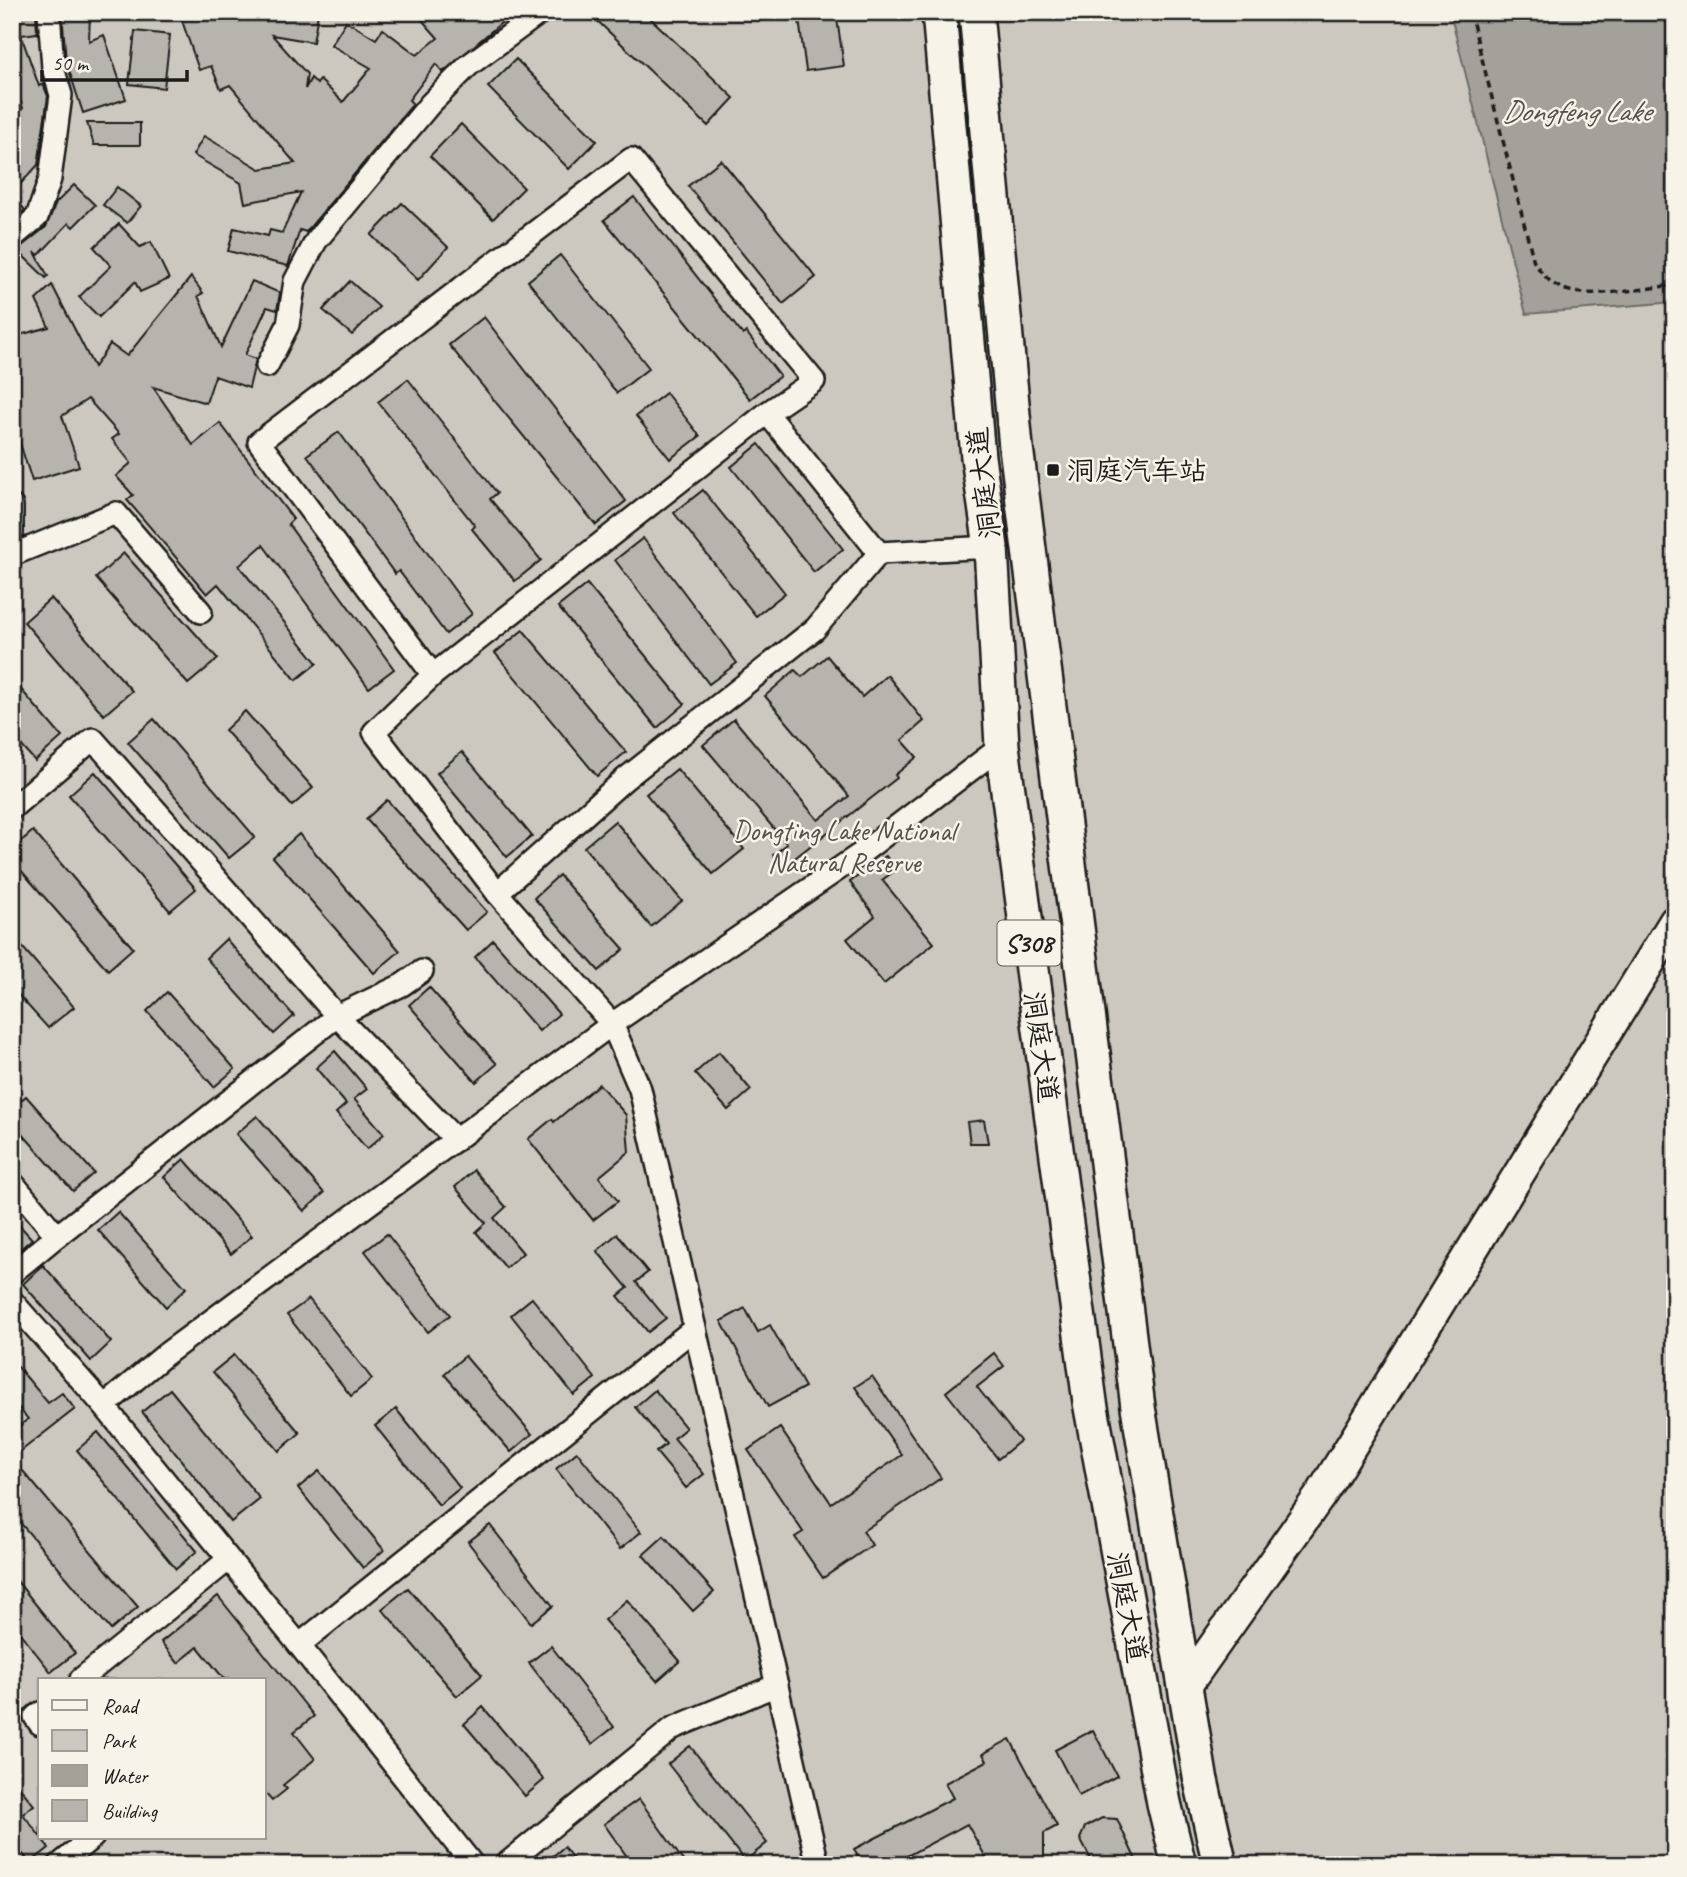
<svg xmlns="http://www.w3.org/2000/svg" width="1687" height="1877" font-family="Caveat,'LXGW WenKai TC',sans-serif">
	<rect width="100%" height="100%" fill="#eae6dc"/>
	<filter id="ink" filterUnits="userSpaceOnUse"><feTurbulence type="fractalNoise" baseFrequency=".0143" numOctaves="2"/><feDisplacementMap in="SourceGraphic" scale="14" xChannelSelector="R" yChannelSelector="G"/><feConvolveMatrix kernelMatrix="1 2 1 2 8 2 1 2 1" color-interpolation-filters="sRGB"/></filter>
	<g filter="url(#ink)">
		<path fill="#ccc8c0" stroke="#74726e" stroke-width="2" fill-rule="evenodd" d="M 12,12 L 1675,12 L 1675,1865 L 12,1865 ZM 40,1679 L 264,1679 L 264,1837 L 40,1837 Z"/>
		<path fill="#a3a19a" stroke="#6d6c68" stroke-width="2" d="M 1450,12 L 1675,12 L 1675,302 L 1526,314 Z"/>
		<g fill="#b6b4ac" stroke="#1c1c1c" stroke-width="2">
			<path d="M 62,12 L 90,12 L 89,41 L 104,35 L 126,99 L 83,113 L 66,61 Z"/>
			<path d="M 179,12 L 318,14 L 313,42 L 272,35 L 307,74 L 305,89 L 311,78 L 317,84 L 320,80 L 343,102 L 371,68 L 331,45 L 346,21 L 376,39 L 383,29 L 417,55 L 438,38 L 415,12 L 514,12 L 443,72 L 436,64 L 409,100 L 413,104 L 306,232 L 300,230 L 288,266 L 228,251 L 234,228 L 268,236 L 270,230 L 282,233 L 301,192 L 245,203 L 241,183 L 193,155 L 204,136 L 260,169 L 295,163 L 230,85 L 221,89 L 211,66 L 199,70 Z"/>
			<path d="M 588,12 L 644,12 L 734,98 L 708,126 Z"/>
			<path d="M 798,12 L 836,12 L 844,66 L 806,71 Z"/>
			<path d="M 36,13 L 37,33 L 21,35 L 39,86 L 43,84 L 48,96 L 40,152 L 38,165 L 12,193 L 12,142 L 20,133 L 12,126 L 12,119 L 23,108 L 12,78 L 12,15 Z"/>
			<path d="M 135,31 L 170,35 L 164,88 L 129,84 Z"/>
			<path d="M 516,59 L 597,141 L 569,169 L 488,87 Z"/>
			<path d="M 87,123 L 140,123 L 140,145 L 94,145 Z"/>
			<path d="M 461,124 L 524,188 L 493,219 L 430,156 Z"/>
			<path d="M 721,160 L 816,277 L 783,304 L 688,186 Z"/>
			<path d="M 74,185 L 95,205 L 73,227 L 69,223 L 39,255 L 35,252 L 48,276 L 46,278 L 17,250 L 46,227 L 56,203 Z"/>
			<path d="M 117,187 L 141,206 L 127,223 L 103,205 Z"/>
			<path d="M 12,195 L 25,210 L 12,221 Z"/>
			<path d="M 634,197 L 743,335 L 746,332 L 780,376 L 750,399 L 604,220 Z"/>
			<path d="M 402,203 L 448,247 L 418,280 L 371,235 Z"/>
			<path d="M 119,224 L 140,247 L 151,242 L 169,279 L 140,292 L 135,282 L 99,317 L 79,297 L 111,266 L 94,247 Z"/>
			<path d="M 560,255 L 649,368 L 617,393 L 528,281 Z"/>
			<path d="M 191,277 L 203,293 L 198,296 L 221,347 L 252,281 L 280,293 L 277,310 L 267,307 L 245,355 L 256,359 L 249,388 L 215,376 L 206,403 L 153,387 L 193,445 L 220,423 L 293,519 L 288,524 L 394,669 L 369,688 L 263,545 L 239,566 L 317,663 L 296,680 L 218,584 L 207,594 L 127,500 L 133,495 L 116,476 L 131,463 L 112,439 L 119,434 L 88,399 L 62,416 L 79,466 L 32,481 L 17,434 L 12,436 L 12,337 L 49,327 L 36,300 L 52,285 L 94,367 L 110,344 L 127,356 Z"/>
			<path d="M 350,281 L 379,307 L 352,335 L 323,310 Z"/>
			<path d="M 484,317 L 626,501 L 596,525 L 449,345 Z"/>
			<path d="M 408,379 L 497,493 L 490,499 L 541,560 L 515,581 L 472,529 L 475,526 L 378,402 Z"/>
			<path d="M 666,393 L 700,436 L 670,459 L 636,416 Z"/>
			<path d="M 339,432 L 472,614 L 446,634 L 399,571 L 395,574 L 307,455 Z"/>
			<path d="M 759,444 L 843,549 L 814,572 L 731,467 Z"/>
			<path d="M 703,490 L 785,593 L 756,616 L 674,513 Z"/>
			<path d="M 643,538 L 737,663 L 709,684 L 615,560 Z"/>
			<path d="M 124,553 L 218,659 L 188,684 L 96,578 Z"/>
			<path d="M 587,584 L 685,704 L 657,728 L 558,607 Z"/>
			<path d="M 51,598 L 132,691 L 104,715 L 24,622 Z"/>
			<path d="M 523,630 L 626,752 L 597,776 L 495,653 Z"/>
			<path d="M 827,656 L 862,697 L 887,675 L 924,721 L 902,740 L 917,757 L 895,775 L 897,778 L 782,868 L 773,855 L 787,844 L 703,745 L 734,719 L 818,820 L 849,796 L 765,696 L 795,670 L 802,677 Z"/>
			<path d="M 12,679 L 62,737 L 35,761 L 12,735 Z"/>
			<path d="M 245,711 L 313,788 L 292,806 L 225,730 Z"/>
			<path d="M 154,719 L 255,837 L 229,858 L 128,742 Z"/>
			<path d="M 462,752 L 532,836 L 507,857 L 437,773 Z"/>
			<path d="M 677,769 L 744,849 L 713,874 L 646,794 Z"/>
			<path d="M 95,772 L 196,889 L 170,911 L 69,795 Z"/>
			<path d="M 387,800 L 487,912 L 466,930 L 366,819 Z"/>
			<path d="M 615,821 L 682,901 L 651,927 L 584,847 Z"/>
			<path d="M 33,831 L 133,948 L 108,970 L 12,860 L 12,849 Z"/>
			<path d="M 299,834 L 400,951 L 374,973 L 273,857 Z"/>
			<path d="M 886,856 L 896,870 L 882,880 L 934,943 L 884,984 L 847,939 L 875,916 L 850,882 Z"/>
			<path d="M 559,875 L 624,949 L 599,971 L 534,898 Z"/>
			<path d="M 12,935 L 74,1007 L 48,1028 L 12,988 Z"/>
			<path d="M 226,939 L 294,1016 L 274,1034 L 206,958 Z"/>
			<path d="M 493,940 L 559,1014 L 539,1031 L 475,957 Z"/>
			<path d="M 429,987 L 497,1064 L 476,1082 L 409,1005 Z"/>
			<path d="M 167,992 L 235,1069 L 214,1087 L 147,1011 Z"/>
			<path d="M 335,1051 L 367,1089 L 354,1099 L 384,1134 L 367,1149 L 336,1113 L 346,1104 L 316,1068 Z"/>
			<path d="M 719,1052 L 751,1090 L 728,1110 L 695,1073 Z"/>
			<path d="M 599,1084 L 626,1115 L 629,1152 L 599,1177 L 618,1201 L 593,1220 L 528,1139 L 552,1119 L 554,1122 Z"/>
			<path d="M 26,1096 L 94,1173 L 73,1191 L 12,1122 L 12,1108 Z"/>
			<path d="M 257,1116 L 324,1193 L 304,1211 L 236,1134 Z"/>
			<path d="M 984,1120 L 988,1143 L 970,1143 L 967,1122 Z"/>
			<path d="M 184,1159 L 252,1236 L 231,1254 L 164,1177 Z"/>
			<path d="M 474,1170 L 506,1207 L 494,1218 L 523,1253 L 506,1268 L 476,1232 L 486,1223 L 455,1187 Z"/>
			<path d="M 118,1212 L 186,1288 L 166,1307 L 98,1230 Z"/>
			<path d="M 12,1217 L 32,1239 L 12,1256 Z"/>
			<path d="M 387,1234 L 450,1315 L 428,1332 L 365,1251 Z"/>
			<path d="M 617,1234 L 648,1272 L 636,1282 L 666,1318 L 648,1332 L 618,1296 L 628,1288 L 597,1251 Z"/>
			<path d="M 43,1265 L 111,1342 L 91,1361 L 23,1284 Z"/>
			<path d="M 532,1298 L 595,1378 L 574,1395 L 511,1315 Z"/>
			<path d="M 309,1299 L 372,1379 L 351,1396 L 287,1315 Z"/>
			<path d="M 745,1308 L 758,1332 L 770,1325 L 805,1387 L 768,1407 L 721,1321 Z"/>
			<path d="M 994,1353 L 1004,1366 L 977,1387 L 1020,1441 L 998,1459 L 946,1392 Z"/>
			<path d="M 234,1355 L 300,1433 L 279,1451 L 213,1372 Z"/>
			<path d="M 465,1356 L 532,1434 L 511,1452 L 444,1374 Z"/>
			<path d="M 12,1360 L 48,1403 L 62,1393 L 75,1409 L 12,1458 L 12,1432 L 28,1419 L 12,1400 Z"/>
			<path d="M 872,1376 L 941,1478 L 863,1531 L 872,1545 L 823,1578 L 795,1537 L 803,1532 L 748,1450 L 780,1428 L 831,1503 L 902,1455 L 855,1387 Z"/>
			<path d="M 170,1389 L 260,1499 L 231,1522 L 142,1412 Z"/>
			<path d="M 655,1390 L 686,1428 L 674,1438 L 704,1474 L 686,1488 L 656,1452 L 666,1444 L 635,1407 Z"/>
			<path d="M 396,1409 L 460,1488 L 439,1505 L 375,1426 Z"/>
			<path d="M 98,1432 L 197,1551 L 176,1569 L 77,1450 Z"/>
			<path d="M 577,1452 L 641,1532 L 620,1549 L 556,1469 Z"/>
			<path d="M 12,1458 L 138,1607 L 111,1630 L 12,1513 Z"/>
			<path d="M 319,1471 L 384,1550 L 363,1568 L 298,1488 Z"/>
			<path d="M 490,1525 L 553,1606 L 531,1623 L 468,1542 Z"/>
			<path d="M 664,1536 L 714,1592 L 693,1611 L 643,1555 Z"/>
			<path d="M 12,1575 L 75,1653 L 51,1672 L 12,1623 Z"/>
			<path d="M 408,1588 L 482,1675 L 457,1696 L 382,1609 Z"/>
			<path d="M 218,1596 L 314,1716 L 294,1732 L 315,1759 L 283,1785 L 287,1789 L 272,1801 L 264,1792 L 264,1679 L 224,1679 L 198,1647 L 178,1663 L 161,1642 Z"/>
			<path d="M 627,1600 L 680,1661 L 657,1681 L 604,1620 Z"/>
			<path d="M 551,1646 L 614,1727 L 592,1744 L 529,1663 Z"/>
			<path d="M 483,1707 L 544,1780 L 525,1796 L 464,1724 Z"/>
			<path d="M 1093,1730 L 1117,1776 L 1079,1796 L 1055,1750 Z"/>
			<path d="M 1010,1739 L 1057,1826 L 1044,1833 L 1044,1865 L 998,1865 L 988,1861 L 967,1824 L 890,1865 L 862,1865 L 854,1849 L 953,1798 L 945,1783 L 987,1761 L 983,1754 Z"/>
			<path d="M 690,1746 L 767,1843 L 745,1861 L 668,1764 Z"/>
			<path d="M 12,1778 L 34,1805 L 23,1814 L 49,1848 L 30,1863 L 12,1841 Z"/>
			<path d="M 639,1799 L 686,1865 L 633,1865 L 604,1824 Z"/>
			<path d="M 1102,1818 L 1117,1819 L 1136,1860 L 1127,1865 L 1094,1865 L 1080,1839 L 1085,1827 Z"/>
			<path d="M 564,1847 L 578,1865 L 542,1865 Z"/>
		</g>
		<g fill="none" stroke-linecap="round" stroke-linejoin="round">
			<g stroke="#1c1c1c" stroke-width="26">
				<g id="street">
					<path d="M 12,238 L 37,217 L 50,179 L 61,95 L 53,68 L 49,12"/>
					<path d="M 267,366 L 288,325 L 295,281 L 316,241 L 430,104 L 469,65 L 541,12"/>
					<path d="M 12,506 L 12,534"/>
					<path d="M 12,555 L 116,513 L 201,612"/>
					<path d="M 433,675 L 259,442 L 631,159 L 814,381 L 767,413"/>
					<path d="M 12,808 L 93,739 L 337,1016 L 456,1140"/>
					<path d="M 497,893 L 625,779 L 815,629 L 879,553"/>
					<path d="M 12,1182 L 57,1236 L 12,1273"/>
					<path d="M 57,1236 L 337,1016 L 402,985 L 422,971"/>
					<path d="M 12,1301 L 104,1406 L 299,1645 L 695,1328"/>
					<path d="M 104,1406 L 166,1354 L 612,1024 L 497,893 L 374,732 L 433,675 L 767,413 L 879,553 L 991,547"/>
					<path d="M 299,1645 L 473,1865"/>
					<path d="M 81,1679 L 228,1560"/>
					<path d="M 40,1713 L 35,1717 L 40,1724"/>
					<path d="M 59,1865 L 93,1837"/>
					<path d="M 505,1865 L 673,1728 L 777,1685"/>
					<path d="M 818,1865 L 640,1089 L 612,1024 L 859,855 L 1002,746"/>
				</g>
			</g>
			<g stroke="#1c1c1c" stroke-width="35">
				<path id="secondary" d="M 1185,1687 L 1322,1493 L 1675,921"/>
			</g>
			<g stroke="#1c1c1c" stroke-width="38">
				<g id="primary">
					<path d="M 939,12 L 978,457 L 991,547 L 1002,746 L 1090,1402 L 1164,1803 L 1179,1865"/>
					<path d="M 976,12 L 1016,447 L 1138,1407 L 1200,1776 L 1220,1865"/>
				</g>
			</g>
			<path stroke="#1c1c1c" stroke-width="3.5" stroke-dasharray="7 5" stroke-linecap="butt" d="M 1470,12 L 1534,262 C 1541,272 1549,283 1561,288 C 1586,300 1646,288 1675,285"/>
			<use href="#street" stroke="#f7f3e8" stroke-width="21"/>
			<use href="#secondary" stroke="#f7f3e8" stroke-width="30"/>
			<use href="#primary" stroke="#f7f3e8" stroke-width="33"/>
		</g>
	</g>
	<rect fill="#1c1c1c" stroke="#f7f3e8" stroke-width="2.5" x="1046" y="463" width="14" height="14" rx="3.5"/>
	<g text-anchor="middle" stroke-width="5" stroke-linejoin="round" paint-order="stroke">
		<rect fill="#f7f3e8" stroke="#5e5c59" stroke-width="2" x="997.5" y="920.5" width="63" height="45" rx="5"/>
		<g font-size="26" font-weight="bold" fill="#1c1c1c">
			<text x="1029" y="952">S308</text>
		</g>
		<g font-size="28" fill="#1c1c1c" stroke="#f7f3e8" text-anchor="start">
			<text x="1067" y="480">洞庭汽车站</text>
		</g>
		<g font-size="28" fill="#1c1c1c" stroke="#f7f3e8">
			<text transform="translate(983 483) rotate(-97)" y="10">洞庭大道</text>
			<text transform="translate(1042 1047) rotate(82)" y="10">洞庭大道</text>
			<text transform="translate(1128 1607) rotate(79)" y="10">洞庭大道</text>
		</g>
		<g font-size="28" fill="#51504d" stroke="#f7f3e8">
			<text x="844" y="840">Dongting Lake National<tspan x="844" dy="32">Natural Reserve</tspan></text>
		</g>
		<g font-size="30" font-style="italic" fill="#52514e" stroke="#f7f3e8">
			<text x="1576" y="121">Dongfeng Lake</text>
		</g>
	</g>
	<rect width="1687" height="1877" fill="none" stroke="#f7f3e8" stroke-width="42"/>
	<rect x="21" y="21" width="1645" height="1835" fill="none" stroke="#1c1c1c" stroke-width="2.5" filter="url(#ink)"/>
	<rect x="38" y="1678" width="228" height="161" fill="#f7f3e8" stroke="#9f9d96" stroke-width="2"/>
	<rect x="52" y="1700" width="35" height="10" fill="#f7f3e8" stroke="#9f9d96" stroke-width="2"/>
	<text x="102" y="1713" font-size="21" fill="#1c1c1c">Road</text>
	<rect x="52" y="1730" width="35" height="21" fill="#ccc8c0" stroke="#9f9d96" stroke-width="2"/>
	<text x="102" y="1748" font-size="21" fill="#1c1c1c">Park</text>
	<rect x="52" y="1765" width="35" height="21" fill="#a3a19a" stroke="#9f9d96" stroke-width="2"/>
	<text x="102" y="1783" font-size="21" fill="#1c1c1c">Water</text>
	<rect x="52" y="1800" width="35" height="21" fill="#b6b4ac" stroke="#9f9d96" stroke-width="2"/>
	<text x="102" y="1818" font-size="21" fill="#1c1c1c">Building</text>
	<path d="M42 70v10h145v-10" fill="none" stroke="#1c1c1c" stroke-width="3.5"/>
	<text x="52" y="70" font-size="21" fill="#1c1c1c" stroke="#f7f3e8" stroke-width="5" paint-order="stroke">50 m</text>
</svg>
